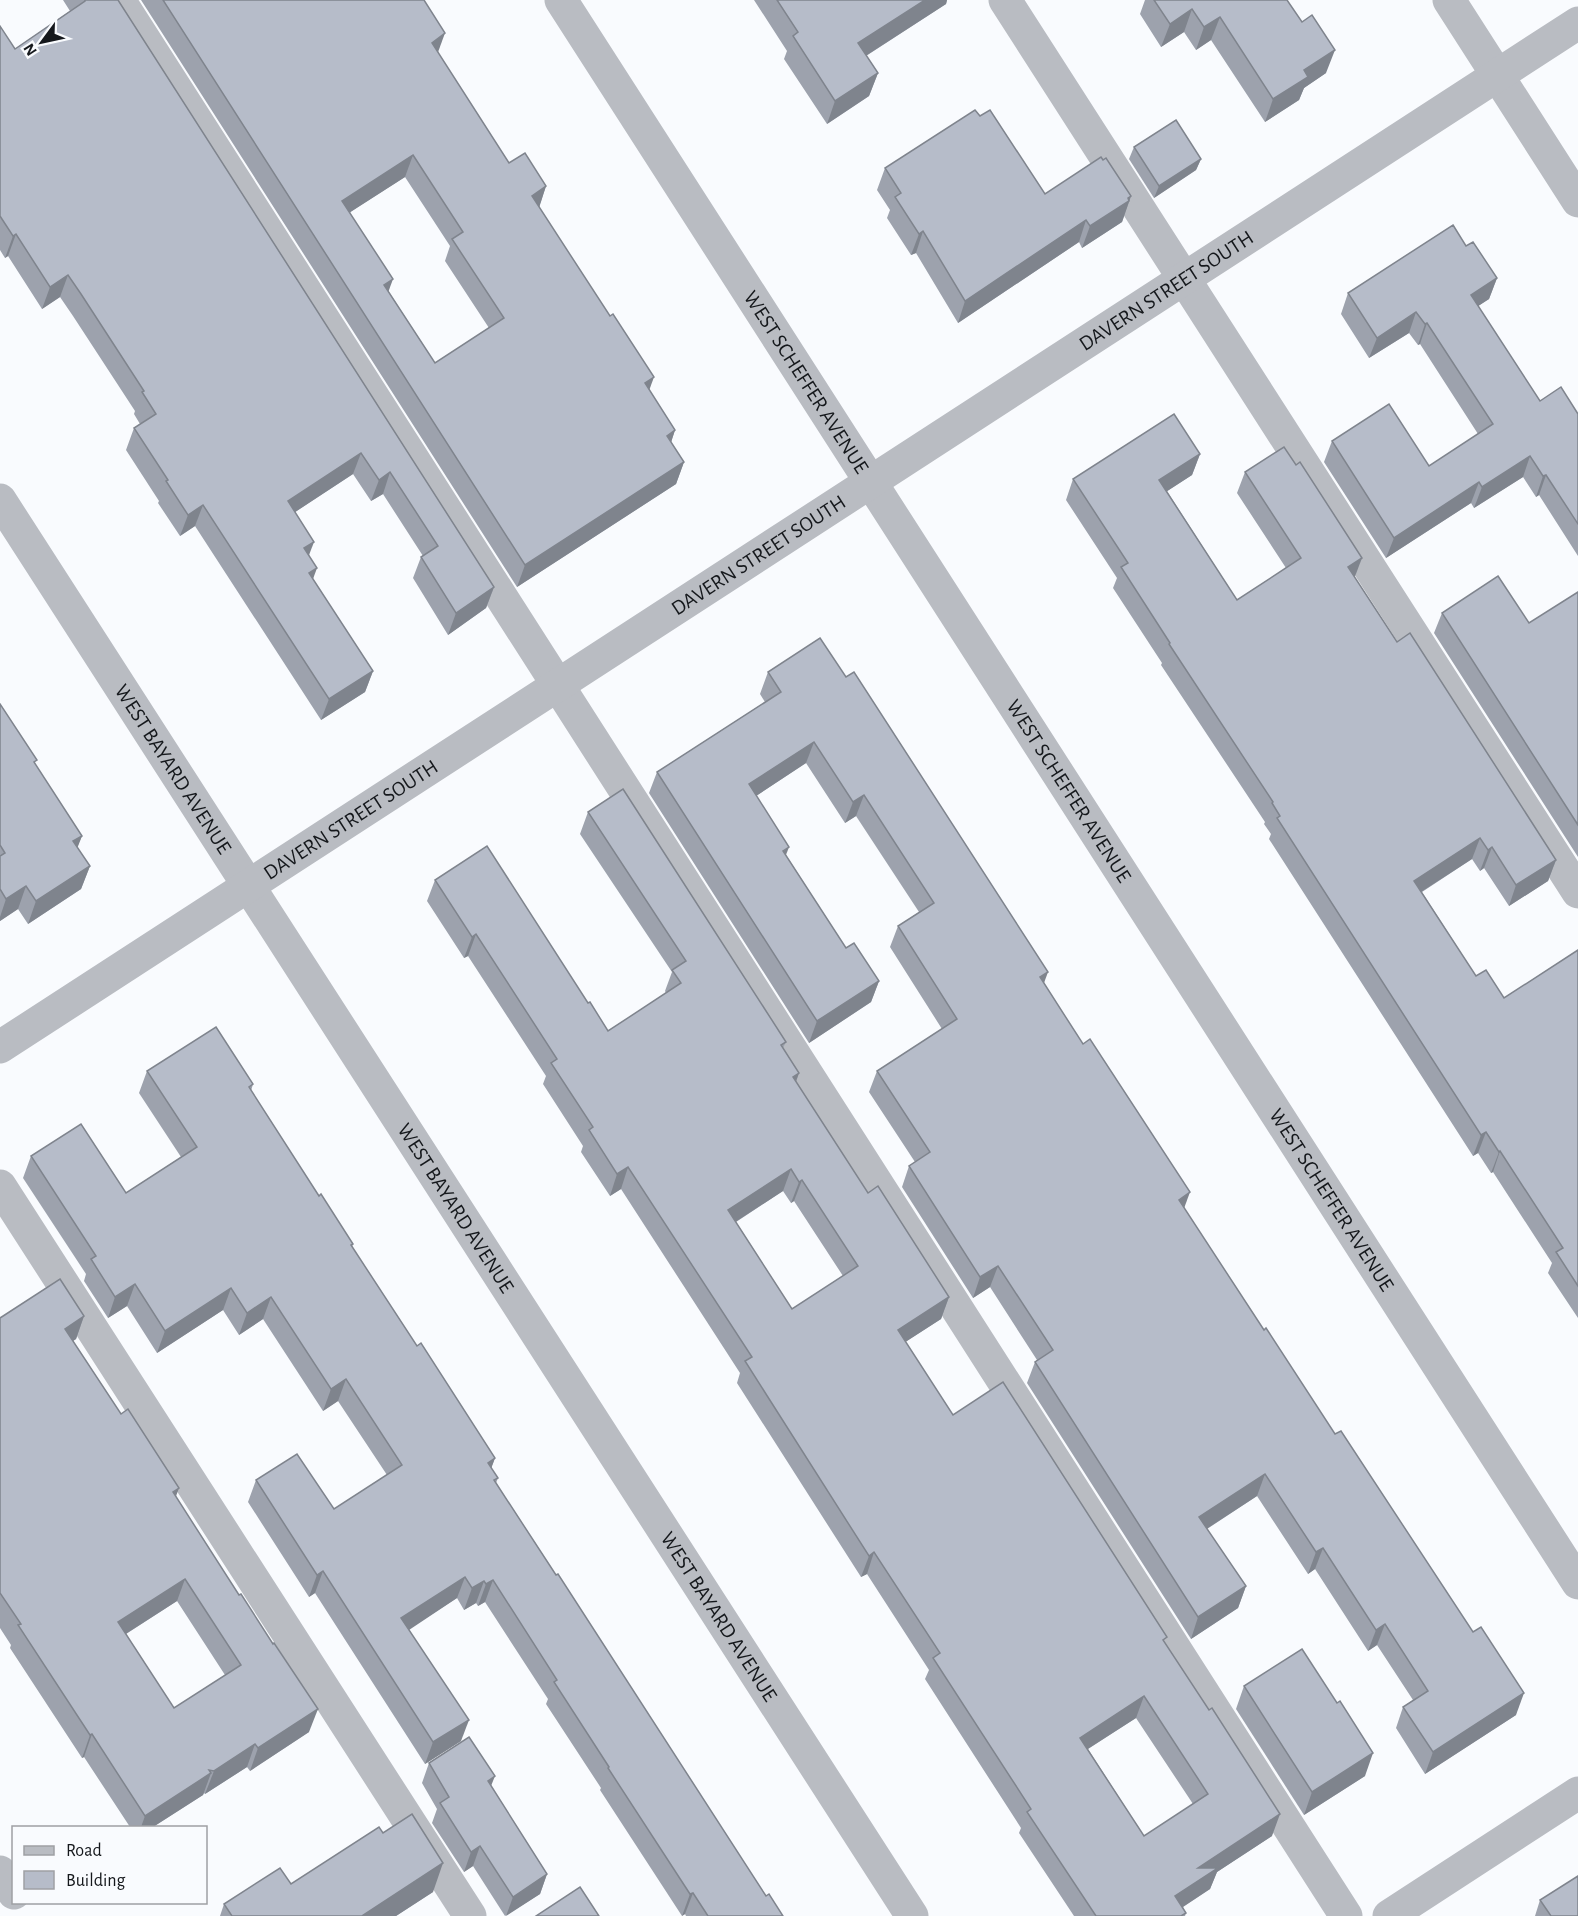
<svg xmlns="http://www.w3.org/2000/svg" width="1578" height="1916" font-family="'Alegreya Sans',sans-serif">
	<rect width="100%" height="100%" fill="#f9fbfe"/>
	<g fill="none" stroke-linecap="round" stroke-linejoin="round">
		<g stroke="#b9bcc2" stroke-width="33">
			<path d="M 119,0 L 1346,1916"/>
			<path id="s1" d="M 561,0 L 1578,1583"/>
			<path d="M 1005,0 L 1578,892"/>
			<path d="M 1449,0 L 1578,201"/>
			<path id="s2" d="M 0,500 L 912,1916"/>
			<path id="s3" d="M 0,1047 L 1578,23"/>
			<path d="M 0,1186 L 470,1916"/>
			<path d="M 0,1872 L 14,1893"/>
			<path d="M 1389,1916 L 1578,1793"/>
		</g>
	</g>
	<g fill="#9da2ad" fill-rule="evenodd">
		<path d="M 63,0 L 118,0 L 494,587 L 486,608 L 448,635 L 413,578 L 421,557 L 423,556 L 383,494 L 371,501 L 353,474 L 295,512 L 309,556 L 313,579 L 373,671 L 365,692 L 321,720 L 195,526 L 180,536 L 158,503 L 159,501 L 126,450 L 134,428 L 140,424 L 134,414 L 135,411 L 73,316 L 60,297 L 42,309 L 8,256 L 5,258 L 0,250 L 0,26 L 15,49 L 70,11 Z"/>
		<path d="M 141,0 L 424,0 L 438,53 L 509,163 L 546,186 L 539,207 L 649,390 L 675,430 L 671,442 L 684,462 L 676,484 L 517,587 ZM 405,177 L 450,246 L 445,261 L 489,328 L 435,363 L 389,292 L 350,212 Z"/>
		<path d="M 754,0 L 947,0 L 946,4 L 866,56 L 878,73 L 869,96 L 827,124 L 784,59 L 787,51 Z"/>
		<path d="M 1145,0 L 1287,0 L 1326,73 L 1304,88 L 1299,100 L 1265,122 L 1211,40 L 1196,50 L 1184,32 L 1161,47 L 1140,14 Z"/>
		<path d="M 980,116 L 1045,194 L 1131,196 L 1122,222 L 1082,248 L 1079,242 L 958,323 L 916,253 L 911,255 L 887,218 L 890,210 L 877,190 L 885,168 Z"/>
		<path d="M 1134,147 L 1201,159 L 1196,170 L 1154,198 L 1129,159 Z"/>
		<path d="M 1466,246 L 1497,278 L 1489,299 L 1478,306 L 1540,401 L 1578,414 L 1578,556 L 1539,495 L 1536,497 L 1523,477 L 1474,508 L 1471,503 L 1386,558 L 1324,462 L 1332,441 L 1429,466 L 1478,434 L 1420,344 L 1418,345 L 1409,333 L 1369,358 L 1341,314 L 1348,293 Z"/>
		<path d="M 1200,454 L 1192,475 L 1167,491 L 1237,600 L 1286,568 L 1237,493 L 1245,472 L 1355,578 L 1397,642 L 1556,860 L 1548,881 L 1509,906 L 1484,868 L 1480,871 L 1472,859 L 1422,892 L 1476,976 L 1504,998 L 1578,950 L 1578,1318 L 1548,1273 L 1552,1263 L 1493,1172 L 1491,1173 L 1478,1153 L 1473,1156 L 1269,839 L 1271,834 L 1264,824 L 1265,822 L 1161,665 L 1162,663 L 1113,588 L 1117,578 L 1066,500 L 1073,479 Z"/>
		<path d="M 1578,592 L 1578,857 L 1434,633 L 1442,613 L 1529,623 Z"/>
		<path d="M 768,672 L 1044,983 L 1184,1208 L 1516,1715 L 1425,1774 L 1396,1728 L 1403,1707 L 1413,1700 L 1377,1645 L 1368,1651 L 1315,1569 L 1308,1574 L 1257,1496 L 1207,1529 L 1246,1586 L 1238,1608 L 1191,1639 L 1027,1383 L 1035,1362 L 1037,1360 L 990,1287 L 973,1298 L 902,1187 L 909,1166 L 915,1162 L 869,1092 L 877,1071 L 942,1029 L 890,947 L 898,926 L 919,912 L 856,816 L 845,823 L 806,763 L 756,796 L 786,855 L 846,948 L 879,981 L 871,1002 L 809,1043 L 649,793 L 657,772 L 765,702 L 760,694 Z"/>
		<path d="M 0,704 L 35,764 L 82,836 L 77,847 L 90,866 L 81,889 L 28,924 L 18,909 L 0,921 Z"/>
		<path d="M 588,812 L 786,1042 L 783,1048 L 799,1073 L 796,1082 L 868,1193 L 949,1297 L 941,1319 L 905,1342 L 953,1415 L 1165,1643 L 1272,1836 L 1217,1872 L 1210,1889 L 1183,1907 L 1186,1913 L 1185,1916 L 1074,1916 L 1019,1833 L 1021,1828 L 925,1679 L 929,1670 L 867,1574 L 861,1577 L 737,1383 L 740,1373 L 621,1189 L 610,1196 L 581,1152 L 583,1146 L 543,1084 L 546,1076 L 468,956 L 464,958 L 427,901 L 435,880 L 588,1003 L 608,1031 L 666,993 L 665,991 L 672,972 L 580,834 ZM 783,1191 L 791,1203 L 794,1201 L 843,1276 L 792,1309 L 736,1222 ZM 1136,1718 L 1193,1804 L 1144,1836 L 1088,1749 Z"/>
		<path d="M 147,1071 L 253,1084 L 251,1091 L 319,1196 L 353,1244 L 352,1247 L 417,1346 L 495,1458 L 491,1468 L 498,1478 L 496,1483 L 766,1896 L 783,1916 L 686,1916 L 685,1914 L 682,1916 L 600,1790 L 601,1788 L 546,1704 L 548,1699 L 485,1602 L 478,1606 L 476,1603 L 464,1610 L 457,1598 L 409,1629 L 461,1741 L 425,1764 L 315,1593 L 309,1597 L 248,1502 L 256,1480 L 334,1509 L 387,1475 L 338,1401 L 323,1411 L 263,1319 L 239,1335 L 223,1310 L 157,1353 L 127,1306 L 108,1318 L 84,1281 L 86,1274 L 23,1178 L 31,1156 L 126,1193 L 181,1157 L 139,1093 Z"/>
		<path d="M 84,1316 L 76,1339 L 73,1341 L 176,1497 L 309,1732 L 250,1771 L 247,1767 L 205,1794 L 204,1793 L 203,1795 L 153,1827 L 130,1827 L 84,1757 L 82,1758 L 10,1648 L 11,1645 L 0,1628 L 0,1318 ZM 177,1601 L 225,1675 L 174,1708 L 126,1634 Z"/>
		<path d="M 1244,1686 L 1337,1703 L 1365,1776 L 1304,1815 L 1236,1709 Z"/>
		<path d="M 429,1763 L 491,1786 L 547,1874 L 540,1894 L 505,1916 L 473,1866 L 464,1872 L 432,1823 L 437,1809 L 422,1783 Z"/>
		<path d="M 291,1884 L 433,1892 L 396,1916 L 220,1916 L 224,1904 Z"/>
		<path d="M 1540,1900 L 1578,1916 L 1535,1916 Z"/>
	</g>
	<g fill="#7f848d">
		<path d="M 925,0 L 947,0 L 946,4 L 850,66 L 858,43 Z"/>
		<path d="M 1192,9 L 1184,32 L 1161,47 L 1170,24 Z"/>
		<path d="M 1220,17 L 1211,40 L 1196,50 L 1204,27 Z"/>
		<path d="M 445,33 L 437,55 L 432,43 Z"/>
		<path d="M 1335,50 L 1326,73 L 1304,88 L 1299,100 L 1265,122 L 1273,99 L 1304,70 Z"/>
		<path d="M 878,73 L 869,96 L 827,124 L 835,101 Z"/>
		<path d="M 413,155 L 405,177 L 335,222 L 342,201 Z"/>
		<path d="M 1201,159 L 1196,170 L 1154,198 L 1159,186 Z"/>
		<path d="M 546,186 L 539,208 L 532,196 Z"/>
		<path d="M 1131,196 L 1122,222 L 1082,248 L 1090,226 Z"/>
		<path d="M 1086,220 L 1079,242 L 958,323 L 965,301 Z"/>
		<path d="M 923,231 L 916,253 L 911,255 L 919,234 Z"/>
		<path d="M 16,234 L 8,256 L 5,258 L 13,236 Z"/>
		<path d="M 68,275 L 60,297 L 42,309 L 50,287 Z"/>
		<path d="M 1497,278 L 1489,299 L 1463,316 L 1471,295 Z"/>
		<path d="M 393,279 L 385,301 L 384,285 Z"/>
		<path d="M 1416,312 L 1409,333 L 1369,358 L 1377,338 Z"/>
		<path d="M 1427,323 L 1420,344 L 1418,345 L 1425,324 Z"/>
		<path d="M 654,377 L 646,399 L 645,383 Z"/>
		<path d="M 675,430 L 668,452 L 667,436 Z"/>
		<path d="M 361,453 L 353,474 L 280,522 L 288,501 Z"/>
		<path d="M 1200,454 L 1192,475 L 1152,501 L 1159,480 Z"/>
		<path d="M 1530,456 L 1523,477 L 1474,508 L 1482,487 Z"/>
		<path d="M 684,462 L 676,484 L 517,587 L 525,565 Z"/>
		<path d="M 390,472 L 383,494 L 371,501 L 379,480 Z"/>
		<path d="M 1546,475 L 1539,495 L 1536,497 L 1543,476 Z"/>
		<path d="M 1479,482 L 1471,503 L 1386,558 L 1394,538 Z"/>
		<path d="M 203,505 L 195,526 L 180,536 L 188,515 Z"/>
		<path d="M 314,542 L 306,563 L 304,548 Z"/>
		<path d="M 1362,558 L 1354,579 L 1348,567 Z"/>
		<path d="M 317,568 L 309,590 L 309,573 Z"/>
		<path d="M 494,587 L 486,608 L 448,635 L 456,613 Z"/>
		<path d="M 373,671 L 365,692 L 321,720 L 329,699 Z"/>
		<path d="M 814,742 L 806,763 L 741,806 L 749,784 Z"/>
		<path d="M 864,795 L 856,816 L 845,823 L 853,802 Z"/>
		<path d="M 82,836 L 73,859 L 73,841 Z"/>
		<path d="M 1480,838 L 1472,859 L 1407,901 L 1414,881 Z"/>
		<path d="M 789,847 L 781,868 L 783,851 Z"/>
		<path d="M 1492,847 L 1484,868 L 1480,871 L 1488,850 Z"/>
		<path d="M 1556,860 L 1548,881 L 1509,906 L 1516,885 Z"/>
		<path d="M 90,866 L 81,889 L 28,924 L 36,901 Z"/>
		<path d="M 26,886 L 18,909 L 0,921 L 0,917 L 6,899 Z"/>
		<path d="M 476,934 L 468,956 L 464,958 L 472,937 Z"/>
		<path d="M 1048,972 L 1040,994 L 1040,977 Z"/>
		<path d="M 879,981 L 871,1002 L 809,1043 L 817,1021 Z"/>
		<path d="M 799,1073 L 791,1095 L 793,1077 Z"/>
		<path d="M 1486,1132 L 1478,1153 L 1473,1156 L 1481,1135 Z"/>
		<path d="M 1500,1151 L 1493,1172 L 1491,1173 L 1499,1152 Z"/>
		<path d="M 628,1167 L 621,1189 L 610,1196 L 617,1174 Z"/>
		<path d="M 791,1169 L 783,1191 L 720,1232 L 728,1210 Z"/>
		<path d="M 802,1180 L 794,1201 L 791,1203 L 799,1182 Z"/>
		<path d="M 1190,1192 L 1182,1214 L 1179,1200 Z"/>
		<path d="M 998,1266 L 990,1287 L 973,1298 L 980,1277 Z"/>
		<path d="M 135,1284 L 127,1306 L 108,1318 L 115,1297 Z"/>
		<path d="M 231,1288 L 223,1310 L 157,1353 L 165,1331 Z"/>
		<path d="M 271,1297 L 263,1319 L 239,1335 L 247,1313 Z"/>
		<path d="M 949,1297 L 941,1319 L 890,1352 L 898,1330 Z"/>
		<path d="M 84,1316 L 76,1339 L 57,1351 L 65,1329 Z"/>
		<path d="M 346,1379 L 338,1401 L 323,1411 L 331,1389 Z"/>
		<path d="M 495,1458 L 487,1480 L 488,1463 Z"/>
		<path d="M 1265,1474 L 1257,1496 L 1191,1539 L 1199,1517 Z"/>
		<path d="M 179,1488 L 171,1510 L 173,1492 Z"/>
		<path d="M 1323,1548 L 1315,1569 L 1308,1574 L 1316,1552 Z"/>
		<path d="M 874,1552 L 867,1574 L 861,1577 L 869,1556 Z"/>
		<path d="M 323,1571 L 315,1593 L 309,1597 L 317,1575 Z"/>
		<path d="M 465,1577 L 457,1598 L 394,1640 L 401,1618 Z"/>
		<path d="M 185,1579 L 177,1601 L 110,1644 L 118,1622 Z"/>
		<path d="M 493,1580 L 485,1602 L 478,1606 L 486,1584 Z"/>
		<path d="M 484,1581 L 476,1603 L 464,1610 L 472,1588 Z"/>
		<path d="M 1246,1586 L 1238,1608 L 1191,1639 L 1198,1617 Z"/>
		<path d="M 1385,1624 L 1377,1645 L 1368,1651 L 1376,1630 Z"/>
		<path d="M 1524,1693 L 1516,1715 L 1425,1774 L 1433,1752 Z"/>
		<path d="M 1144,1696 L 1136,1718 L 1072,1759 L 1080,1738 Z"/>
		<path d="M 318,1709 L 309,1732 L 250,1771 L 258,1748 Z"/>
		<path d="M 469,1720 L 461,1741 L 425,1764 L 433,1742 Z"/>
		<path d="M 92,1734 L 84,1757 L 82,1758 L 90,1735 Z"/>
		<path d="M 255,1744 L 247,1767 L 205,1794 L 214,1771 Z"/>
		<path d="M 1373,1753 L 1365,1776 L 1304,1815 L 1312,1792 Z"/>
		<path d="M 211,1773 L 203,1795 L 153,1827 L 141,1827 L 145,1816 Z"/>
		<path d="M 495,1776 L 487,1796 L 488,1781 Z"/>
		<path d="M 1280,1814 L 1272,1836 L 1217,1872 L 1210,1889 L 1169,1916 L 1175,1896 L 1198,1868 Z"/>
		<path d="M 480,1846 L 473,1866 L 464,1872 L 471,1852 Z"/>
		<path d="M 443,1863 L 433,1892 L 396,1916 L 362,1916 Z"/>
		<path d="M 547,1874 L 540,1894 L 506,1916 L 513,1897 Z"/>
		<path d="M 693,1893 L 685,1914 L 682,1916 L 690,1894 Z"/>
	</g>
	<g fill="#b6bcc9" stroke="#7f848d" stroke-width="1.5" fill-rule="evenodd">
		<path d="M 85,0 L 118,0 L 494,587 L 456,613 L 421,557 L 438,546 L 390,472 L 379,480 L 361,453 L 288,501 L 314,542 L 304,548 L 317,568 L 309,573 L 373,671 L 329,699 L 203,505 L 188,515 L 166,481 L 168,480 L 134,428 L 156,414 L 142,392 L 144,391 L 81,294 L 68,275 L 50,287 L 16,234 L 13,236 L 0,216 L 0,26 L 15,49 L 85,1 Z"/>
		<path d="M 163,0 L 424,0 L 445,33 L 432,43 L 509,163 L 525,153 L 546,186 L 532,196 L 610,316 L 613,314 L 654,377 L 645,383 L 675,430 L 667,436 L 684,462 L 525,565 ZM 413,155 L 463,232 L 452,239 L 504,318 L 435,363 L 384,285 L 393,279 L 342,201 Z"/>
		<path d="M 777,0 L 925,0 L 858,43 L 878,73 L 835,101 L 793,36 L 798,32 Z"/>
		<path d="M 1154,0 L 1287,0 L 1302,22 L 1312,15 L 1335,50 L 1304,70 L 1308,77 L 1273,99 L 1220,17 L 1204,27 L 1192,9 L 1170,24 Z"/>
		<path d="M 975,110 L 980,116 L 990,110 L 1045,194 L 1101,157 L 1103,160 L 1106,158 L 1131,196 L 1128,198 L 1129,201 L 1090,226 L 1086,220 L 965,301 L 923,231 L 919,234 L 895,197 L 901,193 L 885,168 Z"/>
		<path d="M 1176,120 L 1201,159 L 1159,186 L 1134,147 Z"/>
		<path d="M 1453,225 L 1466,246 L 1473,242 L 1497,278 L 1471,295 L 1540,401 L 1561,387 L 1578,414 L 1578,524 L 1546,475 L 1543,476 L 1530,456 L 1482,487 L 1479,482 L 1394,538 L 1332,441 L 1389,404 L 1429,466 L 1493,424 L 1427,323 L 1425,324 L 1416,312 L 1377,338 L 1348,293 Z"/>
		<path d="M 1174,414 L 1200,454 L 1159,480 L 1237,600 L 1301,558 L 1245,472 L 1284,447 L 1296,465 L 1300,462 L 1362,558 L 1348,567 L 1397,642 L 1410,633 L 1556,860 L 1516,885 L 1492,847 L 1488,850 L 1480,838 L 1414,881 L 1476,976 L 1486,970 L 1504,998 L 1578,950 L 1578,1286 L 1556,1252 L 1563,1248 L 1500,1151 L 1499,1152 L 1486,1132 L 1481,1135 L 1277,818 L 1280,816 L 1272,803 L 1273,802 L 1169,644 L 1170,643 L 1121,567 L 1128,563 L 1073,479 Z"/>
		<path d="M 1498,576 L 1529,623 L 1578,592 L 1578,825 L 1442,613 Z"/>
		<path d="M 820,638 L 846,677 L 854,672 L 1048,972 L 1040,977 L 1083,1044 L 1090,1039 L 1190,1192 L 1179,1200 L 1264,1330 L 1266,1328 L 1335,1434 L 1341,1431 L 1473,1632 L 1481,1627 L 1524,1693 L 1433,1752 L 1403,1707 L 1428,1691 L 1385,1624 L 1376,1630 L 1323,1548 L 1316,1552 L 1265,1474 L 1199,1517 L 1246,1586 L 1198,1617 L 1035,1362 L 1053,1350 L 998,1266 L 980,1277 L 909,1166 L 930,1152 L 877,1071 L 957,1019 L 898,926 L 934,903 L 864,795 L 853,802 L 814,742 L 749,784 L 789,847 L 783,851 L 846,948 L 854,943 L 879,981 L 817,1021 L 657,772 L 781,692 L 768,672 Z"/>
		<path d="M 0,704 L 37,760 L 34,762 L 82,836 L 73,841 L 90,866 L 36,901 L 26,886 L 6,899 L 0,889 L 0,856 L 5,853 L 0,845 Z"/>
		<path d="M 623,789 L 786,1042 L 781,1045 L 799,1073 L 793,1077 L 868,1193 L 878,1186 L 949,1297 L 898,1330 L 953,1415 L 1003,1382 L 1167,1637 L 1163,1640 L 1209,1710 L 1212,1708 L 1280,1814 L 1198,1868 L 1218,1868 L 1175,1896 L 1186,1913 L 1181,1916 L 1096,1916 L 1027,1812 L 1031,1809 L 933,1658 L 940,1653 L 874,1552 L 869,1556 L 745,1361 L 752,1357 L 628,1167 L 617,1174 L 589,1130 L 593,1127 L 551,1063 L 557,1059 L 476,934 L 472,937 L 435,880 L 487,846 L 588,1003 L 590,1002 L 608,1031 L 681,983 L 672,970 L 686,961 L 588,812 ZM 791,1169 L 799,1182 L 802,1180 L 858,1266 L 792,1309 L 728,1210 ZM 1144,1696 L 1208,1794 L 1144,1836 L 1080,1738 Z"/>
		<path d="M 216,1027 L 253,1084 L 249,1087 L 319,1196 L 321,1194 L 353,1244 L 351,1245 L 417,1346 L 421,1343 L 495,1458 L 488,1463 L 498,1478 L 494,1480 L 556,1575 L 558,1574 L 766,1896 L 769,1894 L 783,1916 L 708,1916 L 693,1893 L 690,1894 L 608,1768 L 609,1767 L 554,1682 L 557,1680 L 493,1580 L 486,1584 L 484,1581 L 472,1588 L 465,1577 L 401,1618 L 469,1720 L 433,1742 L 323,1571 L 317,1575 L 256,1480 L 297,1454 L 334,1509 L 402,1465 L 346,1379 L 331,1389 L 271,1297 L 247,1313 L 231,1288 L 165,1331 L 135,1284 L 115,1297 L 91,1259 L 96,1256 L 31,1156 L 81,1124 L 126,1193 L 197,1147 L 147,1071 Z"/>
		<path d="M 60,1279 L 84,1316 L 65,1329 L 121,1414 L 128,1409 L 179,1488 L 173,1492 L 239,1595 L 241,1594 L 273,1644 L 274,1643 L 318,1709 L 258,1748 L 255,1744 L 214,1771 L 209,1770 L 211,1773 L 145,1816 L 92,1734 L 90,1735 L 18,1625 L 21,1624 L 0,1593 L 0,1318 ZM 185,1579 L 241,1665 L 174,1708 L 118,1622 Z"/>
		<path d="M 1302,1649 L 1337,1703 L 1340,1701 L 1373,1753 L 1312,1792 L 1244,1686 Z"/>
		<path d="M 469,1737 L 495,1776 L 488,1781 L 547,1874 L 513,1897 L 480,1846 L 471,1852 L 440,1803 L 449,1797 L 429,1763 Z"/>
		<path d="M 412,1814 L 443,1863 L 362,1916 L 232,1916 L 224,1904 L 280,1868 L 291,1884 L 379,1827 L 383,1833 Z"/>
		<path d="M 1578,1876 L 1578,1916 L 1551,1916 L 1540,1900 Z"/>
		<path d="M 580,1887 L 599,1916 L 536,1916 Z"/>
	</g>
	<g text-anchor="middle" stroke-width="6" stroke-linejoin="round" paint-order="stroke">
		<g font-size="21" fill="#15181c" stroke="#f9fbfe">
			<text dy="7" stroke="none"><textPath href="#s3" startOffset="1390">DAVERN STREET SOUTH</textPath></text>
			<text dy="7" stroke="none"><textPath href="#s1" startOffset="454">WEST SCHEFFER AVENUE</textPath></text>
			<text dy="7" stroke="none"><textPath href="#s3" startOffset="904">DAVERN STREET SOUTH</textPath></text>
			<text dy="7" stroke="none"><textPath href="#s2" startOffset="320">WEST BAYARD AVENUE</textPath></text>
			<text dy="7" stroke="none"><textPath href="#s1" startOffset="940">WEST SCHEFFER AVENUE</textPath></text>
			<text dy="7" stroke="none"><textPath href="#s3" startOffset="418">DAVERN STREET SOUTH</textPath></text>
			<text dy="7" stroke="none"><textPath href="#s1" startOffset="1426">WEST SCHEFFER AVENUE</textPath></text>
			<text dy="7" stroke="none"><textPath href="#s2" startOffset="842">WEST BAYARD AVENUE</textPath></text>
			<text dy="7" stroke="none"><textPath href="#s2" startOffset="1328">WEST BAYARD AVENUE</textPath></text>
		</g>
	</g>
	<rect x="12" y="1826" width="195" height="78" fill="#f9fbfe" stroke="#9ea0a4" stroke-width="1.5"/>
	<rect x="24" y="1846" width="30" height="9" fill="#b9bcc2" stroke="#9ea0a4" stroke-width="1.5"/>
	<text x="66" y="1856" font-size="18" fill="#15181c">Road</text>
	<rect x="24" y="1871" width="30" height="18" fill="#b6bcc9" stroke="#9ea0a4" stroke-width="1.5"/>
	<text x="66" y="1886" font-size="18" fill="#15181c">Building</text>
	<g transform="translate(42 42) rotate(237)" stroke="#f9fbfe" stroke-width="4.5" paint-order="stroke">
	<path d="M0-4.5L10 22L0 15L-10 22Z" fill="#15181c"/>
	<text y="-9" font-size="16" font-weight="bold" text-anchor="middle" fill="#15181c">N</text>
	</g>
</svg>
